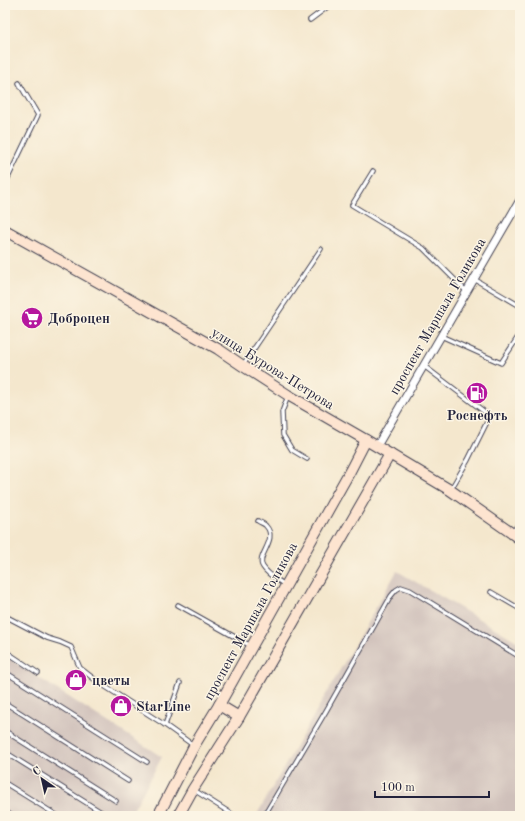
<svg xmlns="http://www.w3.org/2000/svg" width="525" height="821" font-family="'Old Standard TT',serif">
	<rect width="100%" height="100%" fill="#fcf5e5"/>
	<filter id="ink" filterUnits="userSpaceOnUse"><feTurbulence type="fractalNoise" baseFrequency=".025" numOctaves="2"/><feDisplacementMap in="SourceGraphic" scale="8" xChannelSelector="R" yChannelSelector="G"/><feConvolveMatrix kernelMatrix="1 2 1 2 8 2 1 2 1" color-interpolation-filters="sRGB"/></filter>
	<filter id="wash" filterUnits="userSpaceOnUse"><feTurbulence type="fractalNoise" baseFrequency=".012" numOctaves="4" result="noise"/><feDisplacementMap in="SourceGraphic" scale="16" xChannelSelector="R" yChannelSelector="G"/><feGaussianBlur stdDeviation="0.9" result="paint"/><feColorMatrix in="noise" values="0 0 0 0 0 0 0 0 0 0 0 0 0 0 0 0 0 1.4 0 .05"/><feComposite in="paint" operator="in"/></filter>
	<g filter="url(#wash)">
		<rect width="100%" height="100%" fill="#f4e7cd"/>
		<g fill="#cfc0ba">
			<path d="M 397,571 L 520,643 L 520,816 L 256,816 Z"/>
			<path d="M 5,656 L 162,757 L 130,816 L 5,816 Z"/>
		</g>
	</g>
	<g filter="url(#ink)">
		<g fill="none" stroke-linecap="round" stroke-linejoin="round">
			<g stroke="#424051" stroke-width="5.5">
				<g id="lane">
					<path d="M 310,20 L 330,5"/>
					<path d="M 373,171 L 352,205 L 423,248 L 467,292"/>
					<path d="M 5,184 L 38,115 L 19,83"/>
					<path d="M 474,279 L 520,306"/>
					<path d="M 441,336 L 501,363 L 520,334"/>
					<path d="M 243,365 L 321,249"/>
					<path d="M 424,366 L 490,416 L 468,460 L 451,489"/>
					<path d="M 288,396 L 282,412 L 283,435 L 292,450 L 307,459"/>
					<path d="M 258,521 C 261,523 265,524 266,526 C 279,540 255,556 263,567 C 268,575 278,580 285,585"/>
					<path d="M 512,533 L 520,522"/>
					<path d="M 491,592 L 520,609"/>
					<path d="M 178,605 L 251,646"/>
					<path d="M 5,616 L 47,638 L 60,642 L 71,647 L 80,668 L 98,682 L 165,725 L 193,745"/>
					<path d="M 5,651 L 38,673"/>
					<path d="M 5,672 L 147,762"/>
					<path d="M 5,703 L 128,781"/>
					<path d="M 165,725 L 180,683"/>
					<path d="M 5,731 L 116,801"/>
					<path d="M 5,752 L 106,815"/>
					<path d="M 5,783 L 58,816"/>
					<path d="M 194,790 L 235,816"/>
					<path d="M 5,812 L 12,816"/>
					<path d="M 264,816 L 326,711 L 391,596 L 396,590 L 401,587 L 410,590 L 520,657"/>
				</g>
			</g>
			<g stroke="#424051" stroke-width="9">
				<path id="street" d="M 377,446 L 520,200"/>
			</g>
			<g stroke="#424051" stroke-width="12">
				<g id="secondary">
					<path d="M 5,230 L 218,349 L 243,366 L 288,395 L 366,440 L 450,490 L 520,539"/>
					<path d="M 219,705 L 239,717"/>
					<path d="M 158,816 L 194,746 L 219,705 L 350,471 L 366,440"/>
					<path d="M 178,816 L 193,789 L 239,717 L 390,454"/>
				</g>
			</g>
			<use href="#lane" stroke="#fff" stroke-width="3.5"/>
			<use href="#street" stroke="#fff" stroke-width="7"/>
			<use href="#secondary" stroke="#fde4d0" stroke-width="10"/>
		</g>
	</g>
	<defs>
		<g id="supermarket-disc" transform="scale(1.15)"><circle r="9.5" fill="#b5179e" stroke="#fcf5e5"/><path d="M-6-5.5h2.5l.6 2H6L4.5 2H-2.5L-4.4-4H-6ZM-1.5 3.2a1.3 1.3 0 1 0 .1 0ZM3 3.2a1.3 1.3 0 1 0 .1 0Z" fill="#fff"/></g>
		<g id="fuel-disc" transform="scale(1.15)"><circle r="9.5" fill="#b5179e" stroke="#fcf5e5"/><path d="M-5.5-6h7V0h2V4h1.3V-2.5L3-4.5l.8-.8L6-3V5H2.5V1h-1V6h-7ZM-4.2-4.7v3.2H.2V-4.7Z" fill="#fff"/></g>
		<g id="shop-disc" transform="scale(1.15)"><circle r="9.5" fill="#b5179e" stroke="#fcf5e5"/><path d="M-5-2.5h2.3a2.7 3.5 0 0 1 5.4 0H5L5.5 6h-11ZM-1.5-2.5h3a1.5 2.3 0 0 0-3 0Z" fill="#fff"/></g>
	</defs>
	<g fill-rule="evenodd">
		<use href="#supermarket-disc" x="32" y="318"/>
		<use href="#fuel-disc" x="477" y="393"/>
		<use href="#shop-disc" x="76" y="680"/>
		<use href="#shop-disc" x="121" y="706"/>
	</g>
	<g text-anchor="middle" stroke-width="3" stroke-linejoin="round" paint-order="stroke">
		<g font-size="14" fill="#22223b" stroke="#fcf5e5">
			<text transform="translate(437 316) rotate(-60)" y="5">проспект Маршала Голикова</text>
			<text transform="translate(273 368) rotate(32)" y="5">улица Бурова-Петрова</text>
			<text transform="translate(250 621) rotate(-61)" y="5">проспект Маршала Голикова</text>
		</g>
		<g font-size="14" font-weight="bold" fill="#22223b" stroke="#fcf5e5" text-anchor="start">
			<text x="48" y="323">Доброцен</text>
			<text x="477" y="420" text-anchor="middle">Роснефть</text>
			<text x="92" y="685">цветы</text>
			<text x="136" y="711">StarLine</text>
		</g>
	</g>
	<rect width="525" height="821" fill="none" stroke="#fcf5e5" stroke-width="20"/>
	<g transform="translate(42 779) rotate(326)" stroke="#fcf5e5" stroke-width="3" paint-order="stroke">
	<path d="M0-3L7 15L0 10L-7 15Z" fill="#22223b"/>
	<text y="-6" font-size="11" font-weight="bold" text-anchor="middle" fill="#22223b">С</text>
	</g>
	<path d="M375 791v6h114v-6" fill="none" stroke="#22223b" stroke-width="2"/>
	<text x="381" y="791" font-size="12" fill="#22223b" stroke="#fcf5e5" stroke-width="3" paint-order="stroke">100 m</text>
</svg>
